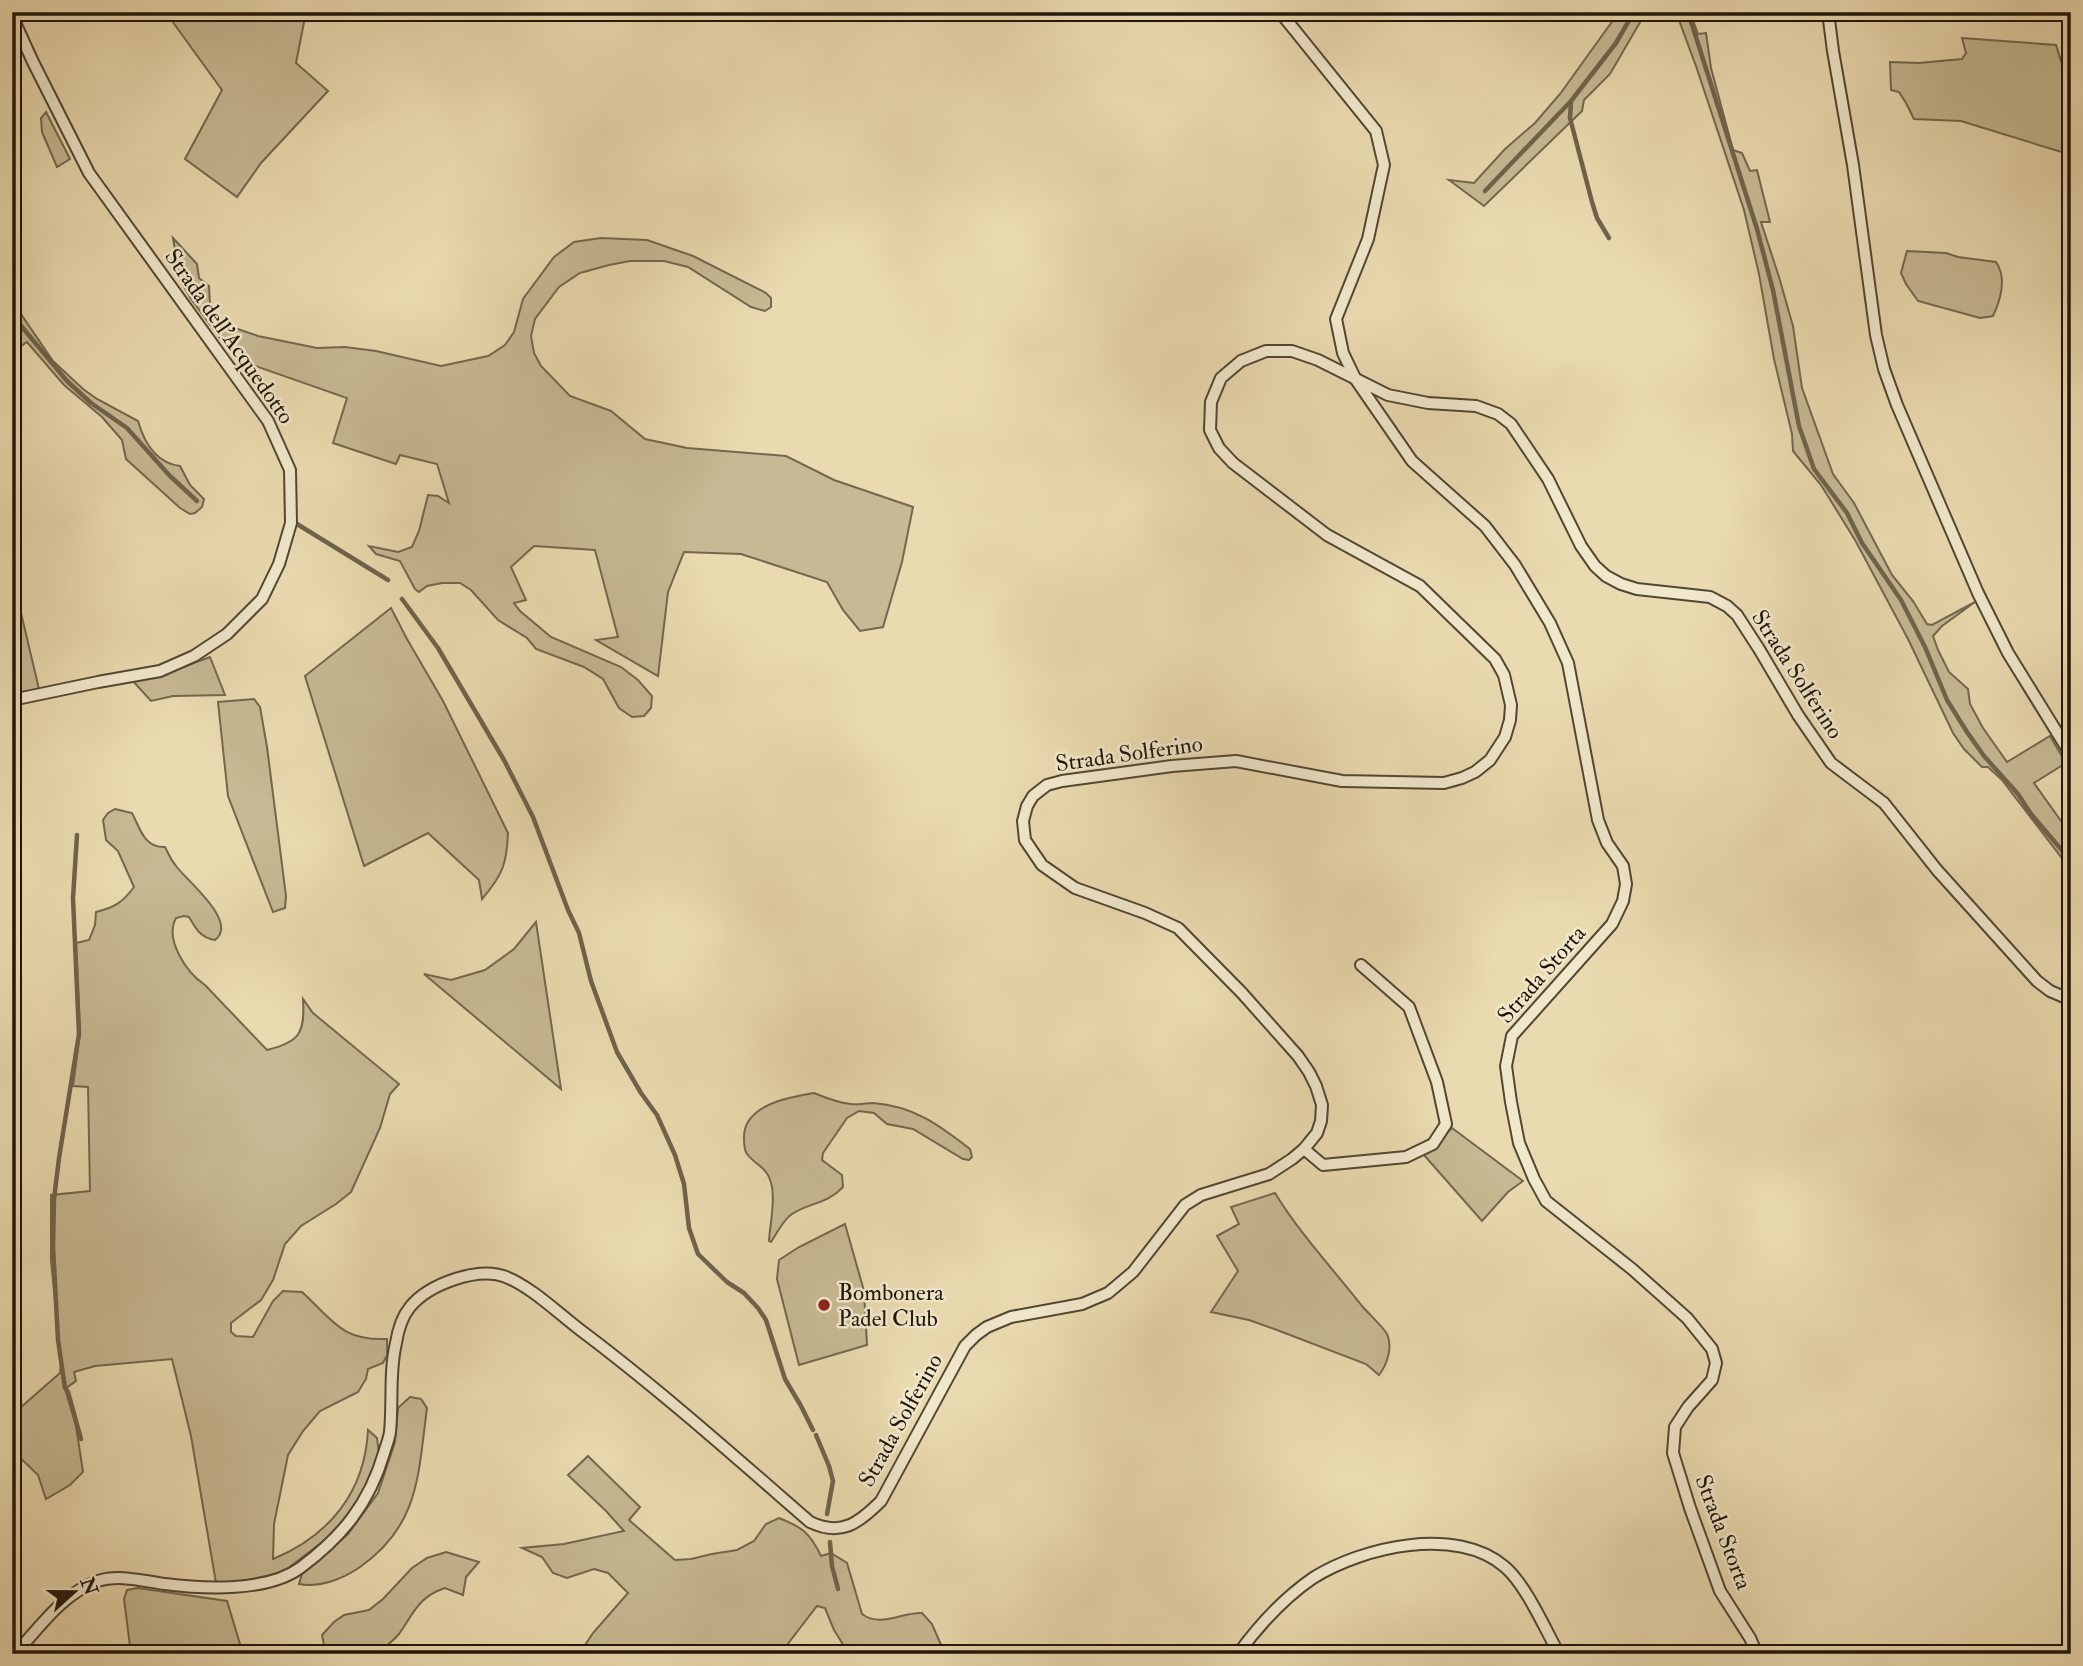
<svg xmlns="http://www.w3.org/2000/svg" width="2083" height="1666" font-family="'IM FELL Double Pica',serif">
	<rect width="100%" height="100%" fill="#eadaaf"/>
	<filter id="stains"><feTurbulence type="fractalNoise" baseFrequency=".00286" numOctaves="4"/><feColorMatrix values="0 0 0 0 .2 0 0 0 0 .09 0 0 0 0 .02 0 0 0 .5 -.17"/></filter>
	<radialGradient id="worn" r=".72"><stop offset=".6" stop-color="#630" stop-opacity="0"/><stop offset="1" stop-color="#630" stop-opacity=".3"/></radialGradient>
	<g fill="#c7b993" stroke="#73674f" stroke-width="2">
		<path d="M 176,12 L 306,12 L 296,63 L 328,91 L 261,163 L 237,197 L 185,159 L 222,90 L 172,21 Z"/>
		<path d="M 1619,12 L 1646,12 L 1610,74 L 1584,100 L 1582,111 L 1484,206 L 1449,180 L 1474,183 L 1505,149 L 1535,123 L 1560,94 Z"/>
		<path d="M 1676,12 L 1690,12 L 1698,34 L 1706,33 L 1711,68 L 1733,150 L 1742,153 L 1750,171 L 1757,170 L 1770,222 L 1761,222 L 1779,277 L 1793,326 L 1802,388 L 1833,474 L 1854,503 L 1892,575 L 1913,601 L 1927,624 L 1932,625 L 1975,602 L 1942,626 L 1933,636 L 1938,650 L 1949,672 L 1968,689 L 1970,704 L 1983,728 L 2007,762 L 2050,736 L 2066,763 L 2034,783 L 2071,835 L 2071,870 L 2002,780 L 1988,767 L 1982,767 L 1964,749 L 1953,733 L 1908,639 L 1855,540 L 1821,485 L 1793,451 L 1792,434 L 1774,359 L 1759,274 L 1744,210 L 1697,69 Z"/>
		<path d="M 1962,38 L 2056,45 L 2071,93 L 2071,155 L 1961,121 L 1914,119 L 1906,103 L 1899,92 L 1891,90 L 1890,62 L 1919,63 L 1962,59 L 1966,53 Z"/>
		<path d="M 46,112 L 70,159 L 57,167 L 42,132 L 41,118 Z"/>
		<path d="M 173,238 L 197,264 L 199,278 L 209,286 L 210,305 L 221,322 L 229,326 L 258,336 L 317,348 L 345,347 L 376,351 L 441,366 L 488,356 L 505,345 L 514,332 L 523,299 L 554,257 L 574,242 L 601,238 L 647,240 L 693,256 L 766,293 L 771,298 L 771,307 L 765,311 L 751,307 L 688,267 L 664,261 L 630,261 L 609,265 L 580,273 L 559,287 L 535,319 L 531,336 L 534,353 L 541,366 L 570,396 L 611,411 L 645,439 L 687,448 L 786,456 L 834,480 L 913,507 L 902,562 L 883,627 L 860,631 L 843,610 L 827,582 L 741,554 L 684,552 L 668,592 L 658,676 L 596,640 L 618,637 L 595,550 L 534,546 L 511,567 L 526,600 L 514,603 L 520,611 L 551,637 L 621,667 L 638,680 L 652,696 L 651,708 L 644,716 L 632,717 L 619,708 L 603,679 L 584,667 L 536,649 L 527,638 L 498,620 L 471,590 L 460,583 L 442,583 L 427,586 L 419,592 L 415,589 L 400,561 L 376,554 L 369,546 L 398,552 L 412,547 L 419,531 L 428,495 L 438,496 L 449,503 L 437,464 L 400,455 L 396,464 L 333,443 L 347,398 L 247,363 L 241,351 L 225,345 L 191,299 L 180,280 Z"/>
		<path d="M 1907,251 L 1946,253 L 1958,257 L 1996,262 C 2007,278 2001,299 1993,316 L 1980,318 L 1918,301 L 1906,284 L 1901,273 Z"/>
		<path d="M 12,287 L 21,314 L 53,361 L 83,389 L 97,399 L 138,421 C 144,442 156,463 180,466 L 190,485 L 204,499 L 202,507 L 195,513 L 190,514 L 180,508 L 126,459 L 122,440 L 102,417 L 64,385 L 27,342 L 12,352 Z"/>
		<path d="M 12,575 L 39,689 L 12,695 Z"/>
		<path d="M 391,608 L 407,639 L 443,701 L 508,833 C 507,864 502,876 482,899 L 479,880 L 428,833 L 364,866 L 305,676 Z"/>
		<path d="M 210,657 L 225,695 L 173,696 L 151,701 L 132,680 L 175,670 Z"/>
		<path d="M 254,699 L 260,707 L 267,747 L 286,896 L 285,908 L 273,912 L 228,796 L 218,702 Z"/>
		<path d="M 115,809 L 132,813 C 140,828 144,848 165,847 C 168,853 171,860 176,866 C 187,881 239,922 215,940 C 201,938 196,929 189,917 L 184,916 L 176,918 C 164,940 187,973 205,985 L 267,1050 C 300,1042 305,1033 303,999 L 313,1013 L 399,1084 L 390,1094 L 380,1128 L 351,1192 L 336,1204 L 301,1226 L 285,1244 L 273,1280 L 261,1300 L 231,1323 L 231,1332 L 236,1336 L 253,1337 L 273,1301 L 283,1291 L 302,1292 C 333,1320 341,1341 387,1339 L 387,1355 L 383,1363 L 368,1369 L 366,1379 L 358,1392 L 320,1411 L 303,1431 L 288,1455 L 274,1524 L 273,1559 C 329,1536 365,1492 368,1430 L 377,1438 L 379,1454 L 371,1477 L 356,1508 L 334,1533 L 282,1573 L 232,1583 L 216,1583 L 191,1436 L 172,1359 L 95,1366 L 74,1372 L 76,1381 L 65,1389 L 76,1426 L 83,1472 L 70,1485 L 46,1499 L 38,1475 L 12,1450 L 12,1415 L 60,1373 L 61,1362 L 51,1260 L 51,1195 L 90,1191 L 88,1087 L 73,1086 L 80,1033 L 76,943 L 89,940 L 95,925 L 96,912 C 114,908 123,902 134,887 L 118,851 L 106,840 L 103,820 L 108,813 Z"/>
		<path d="M 536,922 L 561,1089 L 424,974 L 451,980 L 485,970 L 514,949 Z"/>
		<path d="M 814,1093 C 826,1098 838,1103 851,1104 C 858,1105 865,1103 873,1103 C 914,1106 939,1125 970,1149 L 972,1157 L 969,1160 L 963,1159 L 913,1129 L 887,1124 L 874,1113 L 859,1111 L 847,1118 L 823,1153 L 822,1160 L 842,1175 L 843,1187 C 826,1205 810,1202 792,1214 C 782,1221 778,1232 771,1242 L 769,1241 C 770,1224 775,1204 772,1187 C 768,1166 757,1167 747,1154 C 744,1150 744,1143 744,1138 C 743,1105 789,1097 814,1093 Z"/>
		<path d="M 1452,1128 L 1523,1181 L 1508,1192 L 1482,1221 L 1424,1155 Z"/>
		<path d="M 1275,1193 C 1300,1234 1333,1269 1362,1306 C 1368,1313 1384,1328 1387,1334 C 1393,1347 1387,1365 1379,1375 L 1366,1364 L 1277,1330 L 1249,1320 L 1211,1312 L 1238,1271 L 1217,1236 L 1239,1224 L 1231,1207 Z"/>
		<path d="M 845,1224 L 864,1291 L 867,1345 L 799,1365 L 777,1279 L 779,1260 L 799,1247 Z"/>
		<path d="M 410,1397 L 421,1399 L 427,1408 C 418,1474 420,1525 360,1567 C 343,1579 319,1588 299,1584 L 302,1574 L 348,1534 L 378,1493 L 395,1442 L 398,1408 Z"/>
		<path d="M 588,1456 L 640,1507 L 629,1520 L 675,1560 L 691,1559 L 712,1554 L 737,1550 L 754,1541 L 766,1524 L 779,1518 C 802,1527 810,1533 821,1556 L 831,1553 L 847,1563 L 862,1614 C 881,1628 901,1612 922,1613 L 932,1624 L 945,1654 L 849,1654 L 834,1630 L 825,1608 L 817,1606 L 780,1654 L 579,1654 L 593,1633 L 628,1593 L 608,1573 L 594,1569 L 567,1578 L 553,1573 L 542,1557 L 522,1548 L 564,1544 L 624,1531 L 606,1511 L 568,1475 Z"/>
		<path d="M 446,1552 L 479,1562 L 466,1577 L 463,1595 L 445,1588 C 418,1597 414,1613 399,1634 C 393,1641 385,1647 378,1654 L 352,1654 L 324,1645 L 322,1635 L 334,1622 L 344,1615 L 369,1610 L 383,1599 L 412,1568 L 427,1558 Z"/>
		<path d="M 138,1588 L 227,1601 L 243,1654 L 131,1654 L 124,1599 L 127,1590 Z"/>
	</g>
	<g fill="none" stroke-linecap="round" stroke-linejoin="round">
		<g stroke="#6f634c" stroke-width="4.5">
			<path d="M 1688,12 L 1757,229 L 1773,290 L 1799,426 L 1814,469 L 1847,513 L 1862,543 L 1901,600 L 1925,647 L 1947,700 L 1967,732 L 1984,756 L 2018,794 L 2031,814 L 2071,861"/>
			<path d="M 1571,102 L 1570,118 L 1592,202 L 1597,218 L 1609,238"/>
			<path d="M 1485,191 L 1571,101 L 1616,43 L 1634,12"/>
			<path d="M 12,315 L 67,381 L 91,403 L 127,428 L 169,475 L 197,501"/>
			<path d="M 297,524 L 388,580"/>
			<path d="M 402,599 L 438,648 L 504,760 L 533,817 L 568,910 L 579,933 L 591,981 L 617,1052 L 641,1093 L 657,1115 L 675,1155 L 684,1184 L 689,1228 L 698,1254 L 727,1282 L 744,1293 L 758,1308 L 766,1320 L 785,1379 L 801,1406 L 813,1430"/>
			<path d="M 77,835 L 73,898 L 79,1034 L 59,1158 L 54,1199 L 53,1246 L 58,1340 L 65,1388 L 68,1392 L 81,1439"/>
			<path d="M 816,1435 L 829,1466 L 833,1481 L 827,1514"/>
			<path d="M 830,1542 L 832,1566 L 838,1589"/>
		</g>
		<g stroke="#524634" stroke-width="14">
			<g id="minor">
				<path d="M 1280,12 L 1376,131 L 1384,165 L 1368,239 L 1336,319 L 1343,353 L 1356,380 L 1412,461 L 1485,526 L 1515,565 L 1550,623 L 1568,663 L 1598,820 L 1607,843 L 1623,866 L 1626,884 L 1623,901 L 1612,924 L 1512,1036 L 1506,1066 L 1511,1102 L 1519,1143 L 1534,1179 L 1546,1201 L 1632,1269 L 1687,1318 L 1712,1349 L 1716,1363 L 1712,1380 L 1688,1407 L 1675,1427 L 1673,1453 L 1690,1508 L 1720,1591 L 1750,1638 L 1757,1654"/>
				<path d="M 1828,12 L 1833,51 L 1853,165 L 1876,335 L 1884,369 L 1897,405 L 1978,593 L 2008,653 L 2071,755"/>
				<path d="M 12,16 L 33,62 L 89,173 L 268,421 L 290,470 L 291,523 L 279,564 L 262,599 L 227,634 L 194,656 L 160,671 L 98,682 L 12,700"/>
				<path d="M 1304,1149 L 1323,1165 L 1406,1157 L 1433,1144 L 1446,1124 L 1437,1082 L 1409,1007 L 1361,965"/>
				<path d="M 15,1654 C 39,1628 63,1593 98,1581 C 119,1574 143,1581 165,1584 C 204,1589 267,1592 300,1568 C 342,1537 369,1504 384,1453 C 386,1446 389,1439 390,1432 C 393,1402 389,1372 396,1343 C 398,1330 402,1317 410,1307 C 429,1284 478,1266 506,1277 C 531,1287 557,1312 579,1329 C 659,1389 734,1456 810,1522 C 841,1537 859,1523 881,1501 L 965,1346 L 976,1335 L 987,1327 L 1011,1317 L 1082,1304 L 1108,1293 L 1133,1272 L 1185,1205 L 1201,1195 L 1269,1174 L 1292,1159 L 1304,1149 L 1317,1133 L 1321,1121 L 1322,1105 L 1316,1086 L 1309,1072 L 1298,1056 L 1242,993 L 1178,928 L 1145,913 L 1075,888 L 1042,865 L 1025,840 L 1023,821 L 1027,806 L 1033,796 L 1047,785 L 1062,781 L 1172,766 L 1236,761 L 1342,781 L 1444,783 L 1462,778 L 1475,772 L 1490,760 L 1505,737 L 1510,720 L 1511,705 L 1504,675 L 1495,659 L 1420,586 L 1327,535 L 1233,463 L 1219,448 L 1210,430 L 1211,402 L 1221,378 L 1241,361 L 1266,351 L 1292,351 L 1318,360 L 1388,395 L 1428,403 L 1476,406 L 1498,414 L 1511,424 L 1548,479 L 1581,546 L 1595,566 L 1606,576 L 1621,584 L 1637,589 L 1710,597 L 1727,606 L 1737,615 L 1759,649 L 1798,715 L 1831,763 L 1884,803 L 1937,870 L 2037,981 L 2050,991 L 2071,1000"/>
				<path d="M 1238,1654 C 1259,1625 1284,1598 1313,1578 C 1362,1547 1457,1525 1505,1567 C 1526,1585 1545,1629 1559,1654"/>
			</g>
		</g>
		<use href="#minor" stroke="#f1e7cb" stroke-width="10"/>
	</g>
	<circle fill="#8f2418" stroke="#f1e7cb" stroke-width="2.5" cx="824" cy="1305" r="7"/>
	<g text-anchor="middle" stroke-width="5" stroke-linejoin="round" paint-order="stroke">
		<g font-size="23" fill="#1f150b" stroke="#f1e7cb">
			<text transform="translate(230 336) rotate(55)" y="8">Strada dell'Acquedotto</text>
			<text transform="translate(1798 674) rotate(57)" y="8">Strada Solferino</text>
			<text transform="translate(1129 753) rotate(-8)" y="8">Strada Solferino</text>
			<text transform="translate(1541 974) rotate(-49)" y="8">Strada Storta</text>
			<text transform="translate(900 1420) rotate(-61)" y="8">Strada Solferino</text>
			<text transform="translate(1724 1532) rotate(69)" y="8">Strada Storta</text>
		</g>
		<g font-size="23" fill="#1f150b" stroke="#f1e7cb" text-anchor="start">
			<text x="838" y="1300">Bombonera<tspan x="838" dy="26">Padel Club</tspan></text>
		</g>
	</g>
	<rect width="2083" height="1666" fill="none" stroke="#eadaaf" stroke-width="42"/>
	<rect x="14" y="14" width="2055" height="1638" fill="none" stroke="#1f150b" stroke-width="3.5"/>
	<rect x="21" y="21" width="2041" height="1624" fill="none" stroke="#1f150b" stroke-width="2"/>
	<g transform="translate(74 1592) rotate(69)" stroke="#f1e7cb" stroke-width="5" paint-order="stroke">
	<path d="M0-5L12 26L0 18L-12 26Z" fill="#1f150b"/>
	<text y="-10" font-size="19" font-weight="bold" text-anchor="middle" fill="#1f150b">N</text>
	</g>
	<rect width="100%" height="100%" filter="url(#stains)"/>
	<rect width="100%" height="100%" fill="url(#worn)"/>
</svg>
